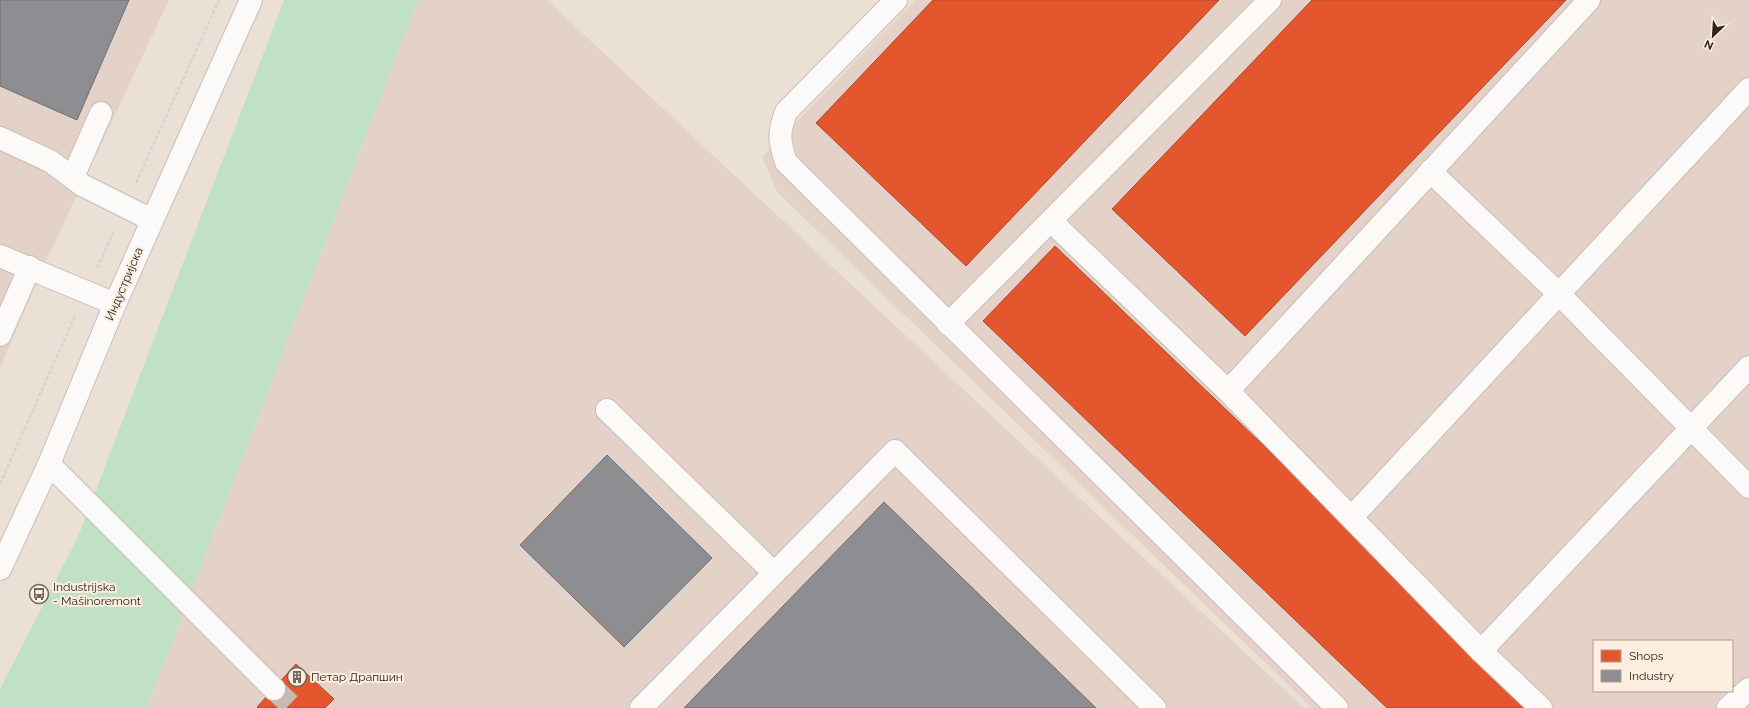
<svg xmlns="http://www.w3.org/2000/svg" width="1749" height="708" font-family="Raleway,sans-serif">
	<rect width="100%" height="100%" fill="#ebe0d5"/>
	<g fill="#e4d2c9" fill-rule="evenodd">
		<path d="M 0,0 L 169,0 L 41,272 L 0,368 Z"/>
		<path d="M 418,0 L 547,0 L 1304,708 L 147,708 Z"/>
		<path d="M 915,0 L 1749,0 L 1749,708 L 1312,708 L 777,192 L 762,157 ZM 1594,641 L 1732,641 L 1732,691 L 1594,691 Z"/>
	</g>
	<path fill="#c0e1c4" d="M 284,0 L 418,0 L 147,708 L 0,708 L 0,689 L 78,537 Z"/>
	<g fill="#e4572e" stroke="#ad4829">
		<path d="M 933,0 L 1219,0 L 966,266 L 816,123 Z"/>
		<path d="M 1312,0 L 1566,0 L 1245,336 L 1112,209 Z"/>
		<path d="M 1055,246 L 1538,708 L 1387,708 L 983,321 Z"/>
		<path d="M 296,664 L 334,699 L 325,708 L 258,708 L 257,707 Z"/>
	</g>
	<g fill="#8d8d92" stroke="#706e6f">
		<path d="M 0,0 L 129,0 L 77,120 L 0,86 Z"/>
		<path d="M 607,455 L 712,558 L 624,647 L 520,545 Z"/>
		<path d="M 884,502 L 1096,708 L 684,708 Z"/>
	</g>
	<g fill="none" stroke-linecap="round" stroke-linejoin="round">
		<path stroke="#c5bbb0" stroke-width="22" stroke-dasharray="22 11" stroke-linecap="butt" d="M 274,689 L 294,708"/>
		<g stroke="#c7beb6" stroke-width="24">
			<g id="minor">
				<path d="M 896,0 L 786,112 C 778,133 779,141 786,162 L 1337,708"/>
				<path d="M 0,138 L 50,161 L 82,185 L 152,220"/>
				<path d="M 1430,171 L 1558,293 L 1749,487"/>
				<path d="M 73,177 L 101,113"/>
				<path d="M 1051,221 L 1228,391 L 1481,651 L 1541,708"/>
				<path d="M 0,256 L 115,304"/>
				<path d="M 948,324 L 1270,0"/>
				<path d="M 0,335 L 30,267"/>
				<path d="M 1228,391 L 1589,0"/>
				<path d="M 607,410 L 774,573"/>
				<path d="M 49,464 L 274,689"/>
				<path d="M 1352,517 L 1749,89"/>
				<path d="M 0,569 L 49,464 L 115,304 L 251,0"/>
				<path d="M 1481,651 L 1749,367"/>
				<path d="M 641,708 L 895,451 L 1155,708"/>
				<path d="M 1728,708 L 1749,689"/>
			</g>
		</g>
		<g stroke="#d6d3d0" stroke-width="2.5" stroke-dasharray="4 2" stroke-linecap="butt">
			<path d="M 136,183 L 219,0"/>
			<path d="M 97,268 L 114,231"/>
			<path d="M 0,484 L 75,316"/>
		</g>
		<use href="#minor" stroke="#fcfaf9" stroke-width="22"/>
	</g>
	<defs>
		<g id="bus-ring" transform="scale(1)"><circle r="9.5" fill="#fdeedf" stroke="#6f665e" stroke-width="1.5"/><path d="M-5-6H5V4H4V6H2V4H-2V6H-4V4H-5ZM-3.5-4V0h7V-4ZM-3.5 1.2v1.5H-2V1.2ZM2 1.2v1.5H3.5V1.2Z" fill="#6f665e"/></g>
		<g id="building-ring" transform="scale(1)"><circle r="9.5" fill="#fdeedf" stroke="#6f665e" stroke-width="1.5"/><path d="M-4-6H4V6H1V3H-1V6H-4ZM-2.5-4.3h1.7v1.8h-1.7ZM.8-4.3h1.7v1.8H.8ZM-2.5-1h1.7V.8h-1.7ZM.8-1h1.7V.8H.8Z" fill="#6f665e"/></g>
	</defs>
	<g fill-rule="evenodd">
		<use href="#bus-ring" x="39" y="594"/>
		<use href="#building-ring" x="297" y="677"/>
	</g>
	<g text-anchor="middle" stroke-width="4" stroke-linejoin="round" paint-order="stroke">
		<g font-size="12" fill="#2c251e" stroke="#fdeedf">
			<text transform="translate(124 284) rotate(-67)" y="4">Индустријска</text>
		</g>
		<g font-size="12" fill="#2c251e" stroke="#fdeedf" text-anchor="start">
			<text x="53" y="591">Industrijska<tspan x="53" dy="14">- Mašinoremont</tspan></text>
			<text x="311" y="681">Петар Драпшин</text>
		</g>
	</g>
	<rect x="1593" y="640" width="140" height="52" fill="#fdeedf" stroke="#a99e92"/>
	<rect x="1601" y="650" width="20" height="12" fill="#e4572e" stroke="#a99e92"/>
	<text x="1629" y="660" font-size="12" fill="#2c251e">Shops</text>
	<rect x="1601" y="670" width="20" height="12" fill="#8d8d92" stroke="#a99e92"/>
	<text x="1629" y="680" font-size="12" fill="#2c251e">Industry</text>
	<g transform="translate(1713 36) rotate(205)" stroke="#fdeedf" stroke-width="3" paint-order="stroke">
	<path d="M0-3L7 15L0 10L-7 15Z" fill="#2c251e"/>
	<text y="-6" font-size="11" font-weight="bold" text-anchor="middle" fill="#2c251e">N</text>
	</g>
</svg>
